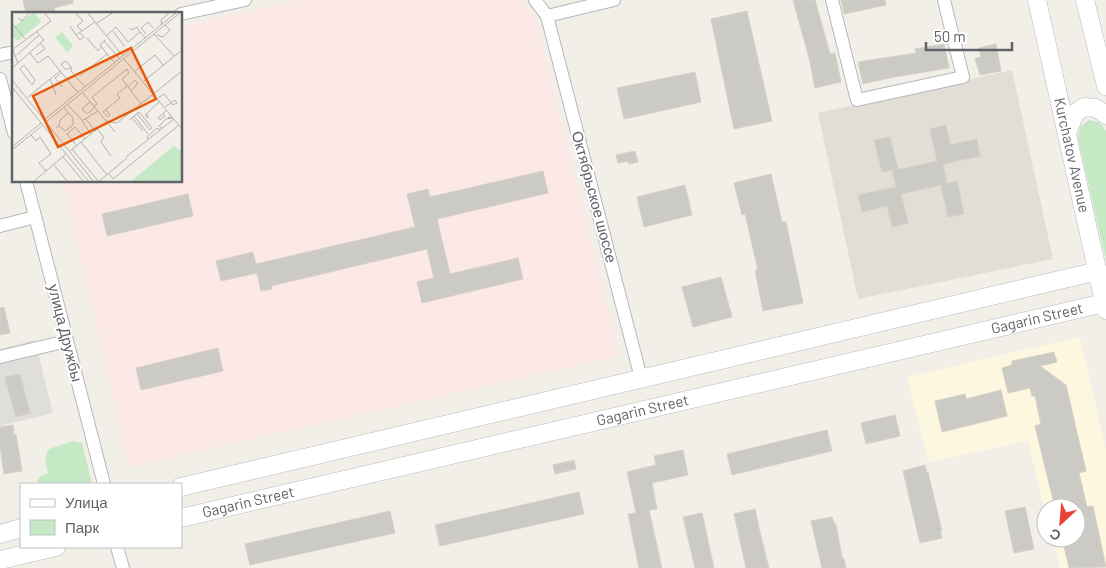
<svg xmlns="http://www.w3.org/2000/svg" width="1106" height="568" font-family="Barlow,sans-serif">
	<rect width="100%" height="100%" fill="#f1efe8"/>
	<path fill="#fef7e0" d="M 1080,337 L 1106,451 L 1106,568 L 1060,568 L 1052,538 L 1076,538 L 1076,508 L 1046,508 L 1046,514 L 1028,441 L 928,462 L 907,377 Z"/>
	<path fill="#e0deda" d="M 35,340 L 53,413 L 0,426 L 0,349 Z"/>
	<path fill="#e1ded6" d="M 1012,70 L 1053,259 L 858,299 L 818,113 Z"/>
	<path fill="#fce8e6" d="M 299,0 L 520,0 L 535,15 L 619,356 L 129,467 L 63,181 L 181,181 L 181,27 Z"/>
	<g fill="#c5e8c5">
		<path d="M 1089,120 L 1099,122 L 1106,131 L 1106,260 L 1078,138 L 1080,127 Z"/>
		<path d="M 73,441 L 82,443 L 92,484 L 39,484 L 37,481 L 40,476 L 48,474 L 45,457 L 49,449 Z"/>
	</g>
	<g fill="#cccac5" stroke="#d6d1c6">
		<path d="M 23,0 L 73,0 L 73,3 L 54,8 L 56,14 L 26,14 Z"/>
		<path d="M 793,0 L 815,0 L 830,54 L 835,53 L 841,82 L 815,88 L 809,58 Z"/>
		<path d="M 841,0 L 885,0 L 886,5 L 844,14 Z"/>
		<path d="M 747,11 L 772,121 L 734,129 L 711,19 Z"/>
		<path d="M 944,44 L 949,68 L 894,77 L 863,84 L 858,62 L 916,53 L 915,49 Z"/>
		<path d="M 996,44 L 1001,71 L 980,75 L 975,58 L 981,57 L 979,48 Z"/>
		<path d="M 695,72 L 701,102 L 624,119 L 617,88 Z"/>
		<path d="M 946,125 L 950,145 L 977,139 L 980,156 L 943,164 L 947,184 L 957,181 L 964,214 L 948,217 L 941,185 L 901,194 L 908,223 L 892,227 L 887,206 L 862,212 L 858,195 L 896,187 L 892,171 L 937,161 L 930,129 Z"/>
		<path d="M 890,137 L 898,169 L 882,172 L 874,140 Z"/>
		<path d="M 635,151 L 638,162 L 629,164 L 628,161 L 618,163 L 616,155 Z"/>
		<path d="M 543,171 L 548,193 L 437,219 L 450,274 L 518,258 L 523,279 L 422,303 L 417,282 L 434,278 L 427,249 L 271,286 L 272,289 L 261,291 L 257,273 L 221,281 L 216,261 L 253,252 L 256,264 L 415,227 L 407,194 L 428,189 L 430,197 Z"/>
		<path d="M 771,174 L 782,222 L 786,222 L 803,303 L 763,311 L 755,270 L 758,270 L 745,214 L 742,215 L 734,183 Z"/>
		<path d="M 685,185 L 692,215 L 644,227 L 637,197 Z"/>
		<path d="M 188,194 L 193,216 L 107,236 L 102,214 Z"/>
		<path d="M 721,277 L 732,317 L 693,327 L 682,287 Z"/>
		<path d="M 4,307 L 10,333 L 0,335 L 0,308 Z"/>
		<path d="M 218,348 L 223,371 L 141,390 L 136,368 Z"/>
		<path d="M 1054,352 L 1057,362 L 1040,366 L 1066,385 L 1086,471 L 1079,473 L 1087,507 L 1093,506 L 1106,567 L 1069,568 L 1062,538 L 1076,538 L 1076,508 L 1055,508 L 1035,426 L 1041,424 L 1035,396 L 1032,396 L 1030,388 L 1008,393 L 1002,368 L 1012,365 L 1012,361 Z"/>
		<path d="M 20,374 L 30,413 L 16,417 L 5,377 Z"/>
		<path d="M 1001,390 L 1007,416 L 942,432 L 935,401 L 965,394 L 966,399 Z"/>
		<path d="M 895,415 L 900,436 L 866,444 L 861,423 Z"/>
		<path d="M 13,425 L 14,435 L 16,434 L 22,471 L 4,474 L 0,447 L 0,427 Z"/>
		<path d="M 827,430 L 832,451 L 732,475 L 727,454 Z"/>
		<path d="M 683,450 L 688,475 L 652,483 L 657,509 L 649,510 L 662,568 L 639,568 L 628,514 L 636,513 L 627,472 L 656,465 L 654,456 Z"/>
		<path d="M 574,460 L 576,469 L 555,474 L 553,465 Z"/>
		<path d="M 925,465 L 927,473 L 928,472 L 942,531 L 940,531 L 942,538 L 920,543 L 903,471 Z"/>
		<path d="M 579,492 L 584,514 L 440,546 L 435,525 Z"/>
		<path d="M 1025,507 L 1034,549 L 1014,553 L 1005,511 Z"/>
		<path d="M 755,509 L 759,528 L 769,568 L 746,568 L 734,514 Z"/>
		<path d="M 390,511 L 395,533 L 250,565 L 245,544 Z"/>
		<path d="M 702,513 L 714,568 L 695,568 L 683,517 Z"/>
		<path d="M 832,517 L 834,523 L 836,525 L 842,557 L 844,559 L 846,568 L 822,568 L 811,521 Z"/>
	</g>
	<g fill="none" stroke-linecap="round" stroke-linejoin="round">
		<g stroke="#b5b8bc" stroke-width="14">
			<g id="street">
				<path d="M 535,0 L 547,16 L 641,378"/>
				<path d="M 832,0 L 857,100 L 963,77 L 944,0"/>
				<path d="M 181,14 L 245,0"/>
				<path d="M 547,16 L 614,0"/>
				<path d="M 0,55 L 14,52"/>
				<path d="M 0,79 L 14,133"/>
				<path d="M 26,181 L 104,484"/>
				<path d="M 0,226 L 35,217"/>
				<path d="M 0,357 L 67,341"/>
				<path d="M 117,547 L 123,568"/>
			</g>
		</g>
		<g stroke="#b6babf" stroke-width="19">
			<g id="secondary">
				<path id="s1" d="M 1037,0 L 1106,310"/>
				<path d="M 1085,0 L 1106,86"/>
				<path d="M 1067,133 L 1075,113 L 1084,107 L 1096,108 L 1106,115"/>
				<path d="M 181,487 L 1098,271"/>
				<path id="s2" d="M 181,518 L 1104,303"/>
				<path d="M 0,534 L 21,528"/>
				<path d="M 0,560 L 56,547"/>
			</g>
		</g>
		<use href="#street" stroke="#fff" stroke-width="12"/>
		<use href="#secondary" stroke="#fff" stroke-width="18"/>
	</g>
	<g text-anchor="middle" stroke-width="4" stroke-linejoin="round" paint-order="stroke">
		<g font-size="15" fill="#5f6368" stroke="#fff">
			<text dy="5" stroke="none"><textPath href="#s1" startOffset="159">Kurchatov Avenue</textPath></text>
			<text transform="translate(594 197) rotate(75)" y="5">Октябрьское шоссе</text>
			<text dy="5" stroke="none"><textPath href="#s2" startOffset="879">Gagarin Street</textPath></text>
			<text transform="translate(65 333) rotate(76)" y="5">улица Дружбы</text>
			<text dy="5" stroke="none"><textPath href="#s2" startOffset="474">Gagarin Street</textPath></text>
			<text dy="5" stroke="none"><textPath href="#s2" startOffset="69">Gagarin Street</textPath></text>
		</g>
	</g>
	<g transform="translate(12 12)">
		<rect width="170" height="170" fill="#f1efe8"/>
		<path d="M 22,0 L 29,10 L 5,29 L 0,23 L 0,16 ZM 50,20 L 61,34 L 55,40 L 43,25 ZM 162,134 L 170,139 L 170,170 L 118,170 Z" fill="#c5e8c5"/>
		<path fill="none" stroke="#b3b3b1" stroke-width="1" d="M 63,0 L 71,9 L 65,14 L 70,19M 75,0 L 111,44M 6,6 L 10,9 L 18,0M 0,11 L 13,27M 85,11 L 102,0M 150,13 L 149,8 L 158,0M 58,14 L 64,23 L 83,10M 117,16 L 120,18 L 125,15 L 128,20M 101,19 L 113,35M 134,22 L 129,16 L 136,10 L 141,16M 142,22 L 162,44M 64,23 L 68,28 L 72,25 L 68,21M 145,23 L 151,25 L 158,18 L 153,13M 94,24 L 104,15 L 116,30 L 128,20 L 133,26M 75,26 L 86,39 L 89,35M 93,28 L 88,33 L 95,42M 92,29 L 108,47M 0,38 L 39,9 L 32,0M 18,41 L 26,51 L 36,44 L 66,81M 5,43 L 27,23M 24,43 L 33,37 L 28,31M 112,47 L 170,117M 6,51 L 32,28 L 24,19M 12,53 L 23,68 L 20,73 L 8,57 ZM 59,55 L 54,58 L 49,52 L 54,49 L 59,55 L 59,59 L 73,75M 0,56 L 6,51 L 1,38M 123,59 L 143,43 L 151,53M 49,61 L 43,66 L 50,75M 68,64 L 95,42 L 103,51M 38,67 L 44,83M 110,67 L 129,92M 0,68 L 82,170M 132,69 L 170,38M 0,75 L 77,170M 116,75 L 123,68 L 126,71 L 119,79M 71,81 L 103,120M 16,85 L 48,59M 146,86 L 152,82 L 161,93M 78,90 L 70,97 L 75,102 L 83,95M 56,93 L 70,108M 82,94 L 85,92 L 80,85 L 115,57 L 117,61 L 110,67M 153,95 L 163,88 L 165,91 L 161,93M 94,98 L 98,103 L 96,105 L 91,100 L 108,86 L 105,82 L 115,74M 125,102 L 138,118M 135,102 L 136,106 L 133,103 L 148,89M 151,102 L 153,104 L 148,108 L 146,106 L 155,98M 122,104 L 136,122M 73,106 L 83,119M 120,106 L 131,119M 32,108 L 165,0M 117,108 L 127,100 L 140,116 L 138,118M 95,109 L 105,111 L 170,59M 34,110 L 169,0M 47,114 L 48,108 L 56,101M 44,116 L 47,114 L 53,119 L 61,113 L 61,106 L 52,96M 150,116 L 147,114 L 154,107 L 160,106 L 156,105M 85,117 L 92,125 L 89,130 L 99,144M 79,122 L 70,109 L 86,99M 19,123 L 24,129 L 28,125 L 39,142 L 27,151 L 34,159M 136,127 L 135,125 L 145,116 L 148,118M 69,130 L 95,163M 65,134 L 55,122 L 63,115 L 73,127M 0,135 L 29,111M 60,137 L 86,169M 0,138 L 31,113M 58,139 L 95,109M 51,145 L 72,170M 114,145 L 162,107M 42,153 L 56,170M 96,161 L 101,167 L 167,113M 21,170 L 54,142M 86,170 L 115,146"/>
		<path fill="#e8590c" fill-opacity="0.15" stroke="#e8590c" stroke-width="2.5" d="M 119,36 L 144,87 L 46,135 L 21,84 Z"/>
		<rect width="170" height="170" fill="none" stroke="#5f6368" stroke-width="2.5"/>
	</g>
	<rect x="20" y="483" width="162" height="65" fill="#ffffff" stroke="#bfc1c3"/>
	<rect x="30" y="499" width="25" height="8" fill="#ffffff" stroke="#bfc1c3"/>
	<text x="65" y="508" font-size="15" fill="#5f6368">Улица</text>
	<rect x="30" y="520" width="25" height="15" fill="#c5e8c5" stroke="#bfc1c3"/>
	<text x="65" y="533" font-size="15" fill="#5f6368">Парк</text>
	<g transform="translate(1061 523) rotate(206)"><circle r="24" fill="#ffffff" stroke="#bfc1c3"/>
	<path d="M0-4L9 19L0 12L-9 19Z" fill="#ea4335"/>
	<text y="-8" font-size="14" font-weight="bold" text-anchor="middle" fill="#5f6368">С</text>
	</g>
	<path d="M926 42v8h86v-8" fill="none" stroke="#5f6368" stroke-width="2.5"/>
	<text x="934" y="42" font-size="15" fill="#5f6368" stroke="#ffffff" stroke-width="4" paint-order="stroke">50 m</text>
</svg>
